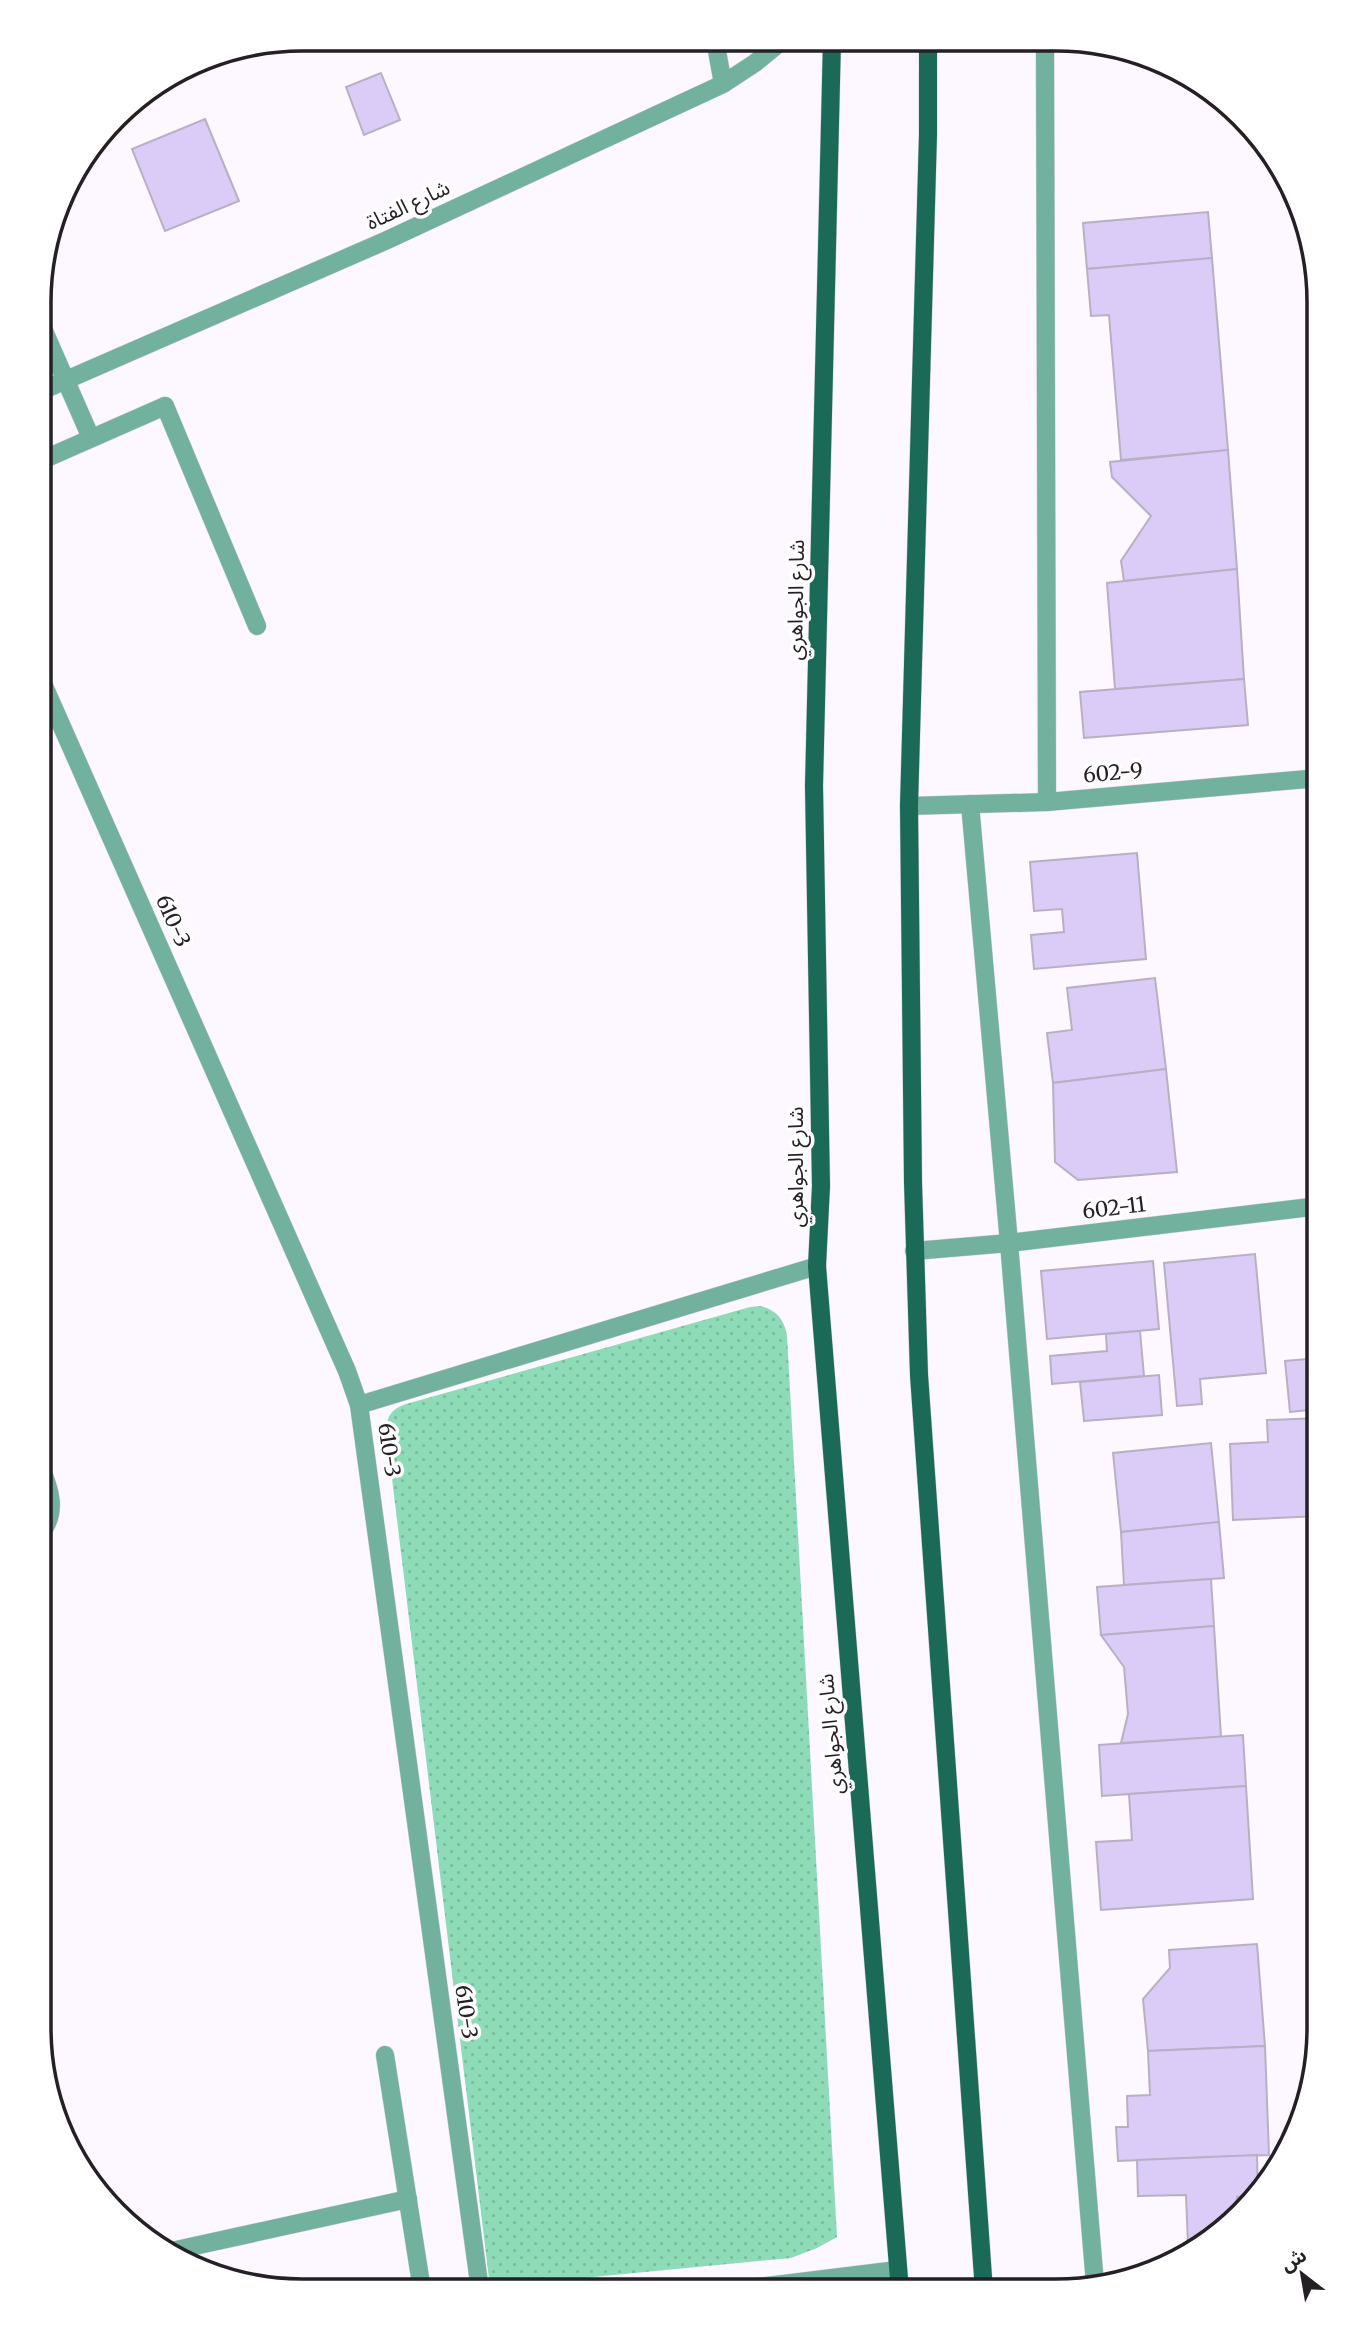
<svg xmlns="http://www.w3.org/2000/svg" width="1358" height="2330" font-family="Merriweather,'Noto Sans Arabic',serif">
	<defs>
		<pattern id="green-dots" width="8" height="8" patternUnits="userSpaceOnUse" patternTransform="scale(1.75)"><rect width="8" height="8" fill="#8edcb7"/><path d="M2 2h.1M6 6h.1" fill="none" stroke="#7abc9d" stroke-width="1.8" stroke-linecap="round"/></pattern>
	</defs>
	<rect width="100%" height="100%" fill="#fdf7ff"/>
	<path fill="url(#green-dots)" d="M 761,1306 C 777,1311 784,1319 787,1336 L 837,2237 L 817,2248 L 791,2258 L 490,2287 L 386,1429 C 387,1415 393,1408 406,1404 L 750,1307 Z"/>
	<g fill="#daccf6" stroke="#b7b0c5" stroke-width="2">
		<path d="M 381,73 L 400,120 L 364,135 L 346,87 Z"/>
		<path d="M 205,119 L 239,201 L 165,231 L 132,149 Z"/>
		<path d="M 1208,212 L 1212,258 L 1087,269 L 1083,223 Z"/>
		<path d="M 1212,258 L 1228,450 L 1121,460 L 1109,315 L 1091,316 L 1087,269 Z"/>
		<path d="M 1228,450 L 1237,569 L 1124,581 L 1121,561 L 1151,516 L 1112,477 L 1110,462 Z"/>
		<path d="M 1237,569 L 1244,679 L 1115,689 L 1107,583 Z"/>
		<path d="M 1244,679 L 1248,725 L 1084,738 L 1080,692 Z"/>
		<path d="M 1137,853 L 1146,959 L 1034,969 L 1031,935 L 1064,932 L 1062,909 L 1034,911 L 1030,862 Z"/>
		<path d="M 1155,978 L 1166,1069 L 1053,1083 L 1047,1033 L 1072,1030 L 1067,988 Z"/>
		<path d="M 1166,1069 L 1177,1172 L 1078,1180 L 1055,1162 L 1053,1083 Z"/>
		<path d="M 1255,1254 L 1266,1373 L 1200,1379 L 1202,1404 L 1177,1406 L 1164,1263 Z"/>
		<path d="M 1153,1261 L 1159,1329 L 1047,1339 L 1041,1271 Z"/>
		<path d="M 1140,1331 L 1144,1376 L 1052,1384 L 1050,1356 L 1107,1351 L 1106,1334 Z"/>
		<path d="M 1319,1358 L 1319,1409 L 1290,1412 L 1285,1361 Z"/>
		<path d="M 1159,1375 L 1162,1415 L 1084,1421 L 1080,1382 Z"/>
		<path d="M 1319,1418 L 1319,1439 L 1314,1440 L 1319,1516 L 1233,1520 L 1230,1444 L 1268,1442 L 1267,1420 Z"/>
		<path d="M 1211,1443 L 1219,1522 L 1121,1532 L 1113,1453 Z"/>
		<path d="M 1219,1522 L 1224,1578 L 1124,1585 L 1121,1532 Z"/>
		<path d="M 1211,1579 L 1214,1626 L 1101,1635 L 1097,1587 Z"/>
		<path d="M 1214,1626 L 1221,1737 L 1121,1743 L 1128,1714 L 1124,1667 L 1101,1635 Z"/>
		<path d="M 1243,1735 L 1246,1786 L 1102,1796 L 1099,1745 Z"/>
		<path d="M 1246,1786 L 1253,1899 L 1101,1910 L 1096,1842 L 1132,1840 L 1129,1794 Z"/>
		<path d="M 1257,1944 L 1265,2046 L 1148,2051 L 1143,1999 L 1170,1968 L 1169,1950 Z"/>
		<path d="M 1265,2046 L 1269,2155 L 1118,2161 L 1116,2127 L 1128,2127 L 1127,2096 L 1150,2095 L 1148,2051 Z"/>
		<path d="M 1257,2155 L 1258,2195 L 1237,2197 L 1238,2216 L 1216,2237 L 1204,2244 L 1188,2245 L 1186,2195 L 1138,2196 L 1137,2160 Z"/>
	</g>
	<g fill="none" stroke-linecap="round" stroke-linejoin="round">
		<g stroke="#dad4dc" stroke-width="19">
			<g id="minor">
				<path d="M 715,40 L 723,84"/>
				<path d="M 1045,41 L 1047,802"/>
				<path d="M 41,324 L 91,438"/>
				<path d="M 165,406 L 257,626"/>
				<path d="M 40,677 L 347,1371 L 359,1405 L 480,2290"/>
				<path d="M 970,804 L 1009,1243 L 1095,2284"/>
				<path d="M 909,806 L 1047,802 L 1319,778"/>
				<path d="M 914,1251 L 1009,1243 L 1319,1206"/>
				<path d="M 359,1405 L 817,1266"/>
				<path d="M 39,1535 C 59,1513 50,1488 39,1464"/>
				<path d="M 385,2055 L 422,2290"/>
				<path d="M 167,2252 L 408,2199"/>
				<path d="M 726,2291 L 897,2270"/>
			</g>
		</g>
		<g stroke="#dad4dc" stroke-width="19">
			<g id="tertiary">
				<path d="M 41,391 L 385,241 L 723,84 L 755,63 L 783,40"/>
				<path d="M 40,461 L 165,406"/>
			</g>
		</g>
		<g stroke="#dad4dc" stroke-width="19">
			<g id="primary">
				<path d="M 832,40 L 814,786 L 821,1186 L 817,1266 L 900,2291"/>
				<path d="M 928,40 L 928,134 L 909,806 L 913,1182 L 919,1375 L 984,2291"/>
			</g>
		</g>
		<use href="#minor" stroke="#72b19e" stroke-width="18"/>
		<use href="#tertiary" stroke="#72b19e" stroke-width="18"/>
		<use href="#primary" stroke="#1b6a58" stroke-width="18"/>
	</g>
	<g text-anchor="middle" stroke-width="7" stroke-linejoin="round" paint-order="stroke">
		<g font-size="21" fill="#251f26" stroke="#fff">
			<text transform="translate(408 205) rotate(-25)" y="7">شارع الفتاة</text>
			<text transform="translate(796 600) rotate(-89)" y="7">شارع الجواهري</text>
			<text transform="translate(1113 773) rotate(-5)" y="7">602-9</text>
			<text transform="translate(173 921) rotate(66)" y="7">610-3</text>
			<text transform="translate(796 1167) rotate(-90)" y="7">شارع الجواهري</text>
			<text transform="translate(1114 1208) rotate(-7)" y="7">602-11</text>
			<text transform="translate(389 1450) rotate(82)" y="7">610-3</text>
			<text transform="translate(831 1734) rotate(-95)" y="7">شارع الجواهري</text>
			<text transform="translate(466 2012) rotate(82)" y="7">610-3</text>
		</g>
	</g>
	<path d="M0 0H1358V2330H0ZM302 51H1056A251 251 0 0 1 1307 302V2028A251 251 0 0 1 1056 2279H302A251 251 0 0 1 51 2028V302A251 251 0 0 1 302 51Z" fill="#fff" fill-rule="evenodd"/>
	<path fill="none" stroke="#251f26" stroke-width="3.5" d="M302 51H1056A251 251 0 0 1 1307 302V2028A251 251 0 0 1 1056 2279H302A251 251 0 0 1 51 2028V302A251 251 0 0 1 302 51Z"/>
	<g transform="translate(1302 2274) rotate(329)" stroke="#ffffff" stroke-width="5" paint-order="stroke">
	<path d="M0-5L12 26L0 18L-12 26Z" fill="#251f26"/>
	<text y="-10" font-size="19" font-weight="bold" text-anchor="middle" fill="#251f26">ش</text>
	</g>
</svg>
